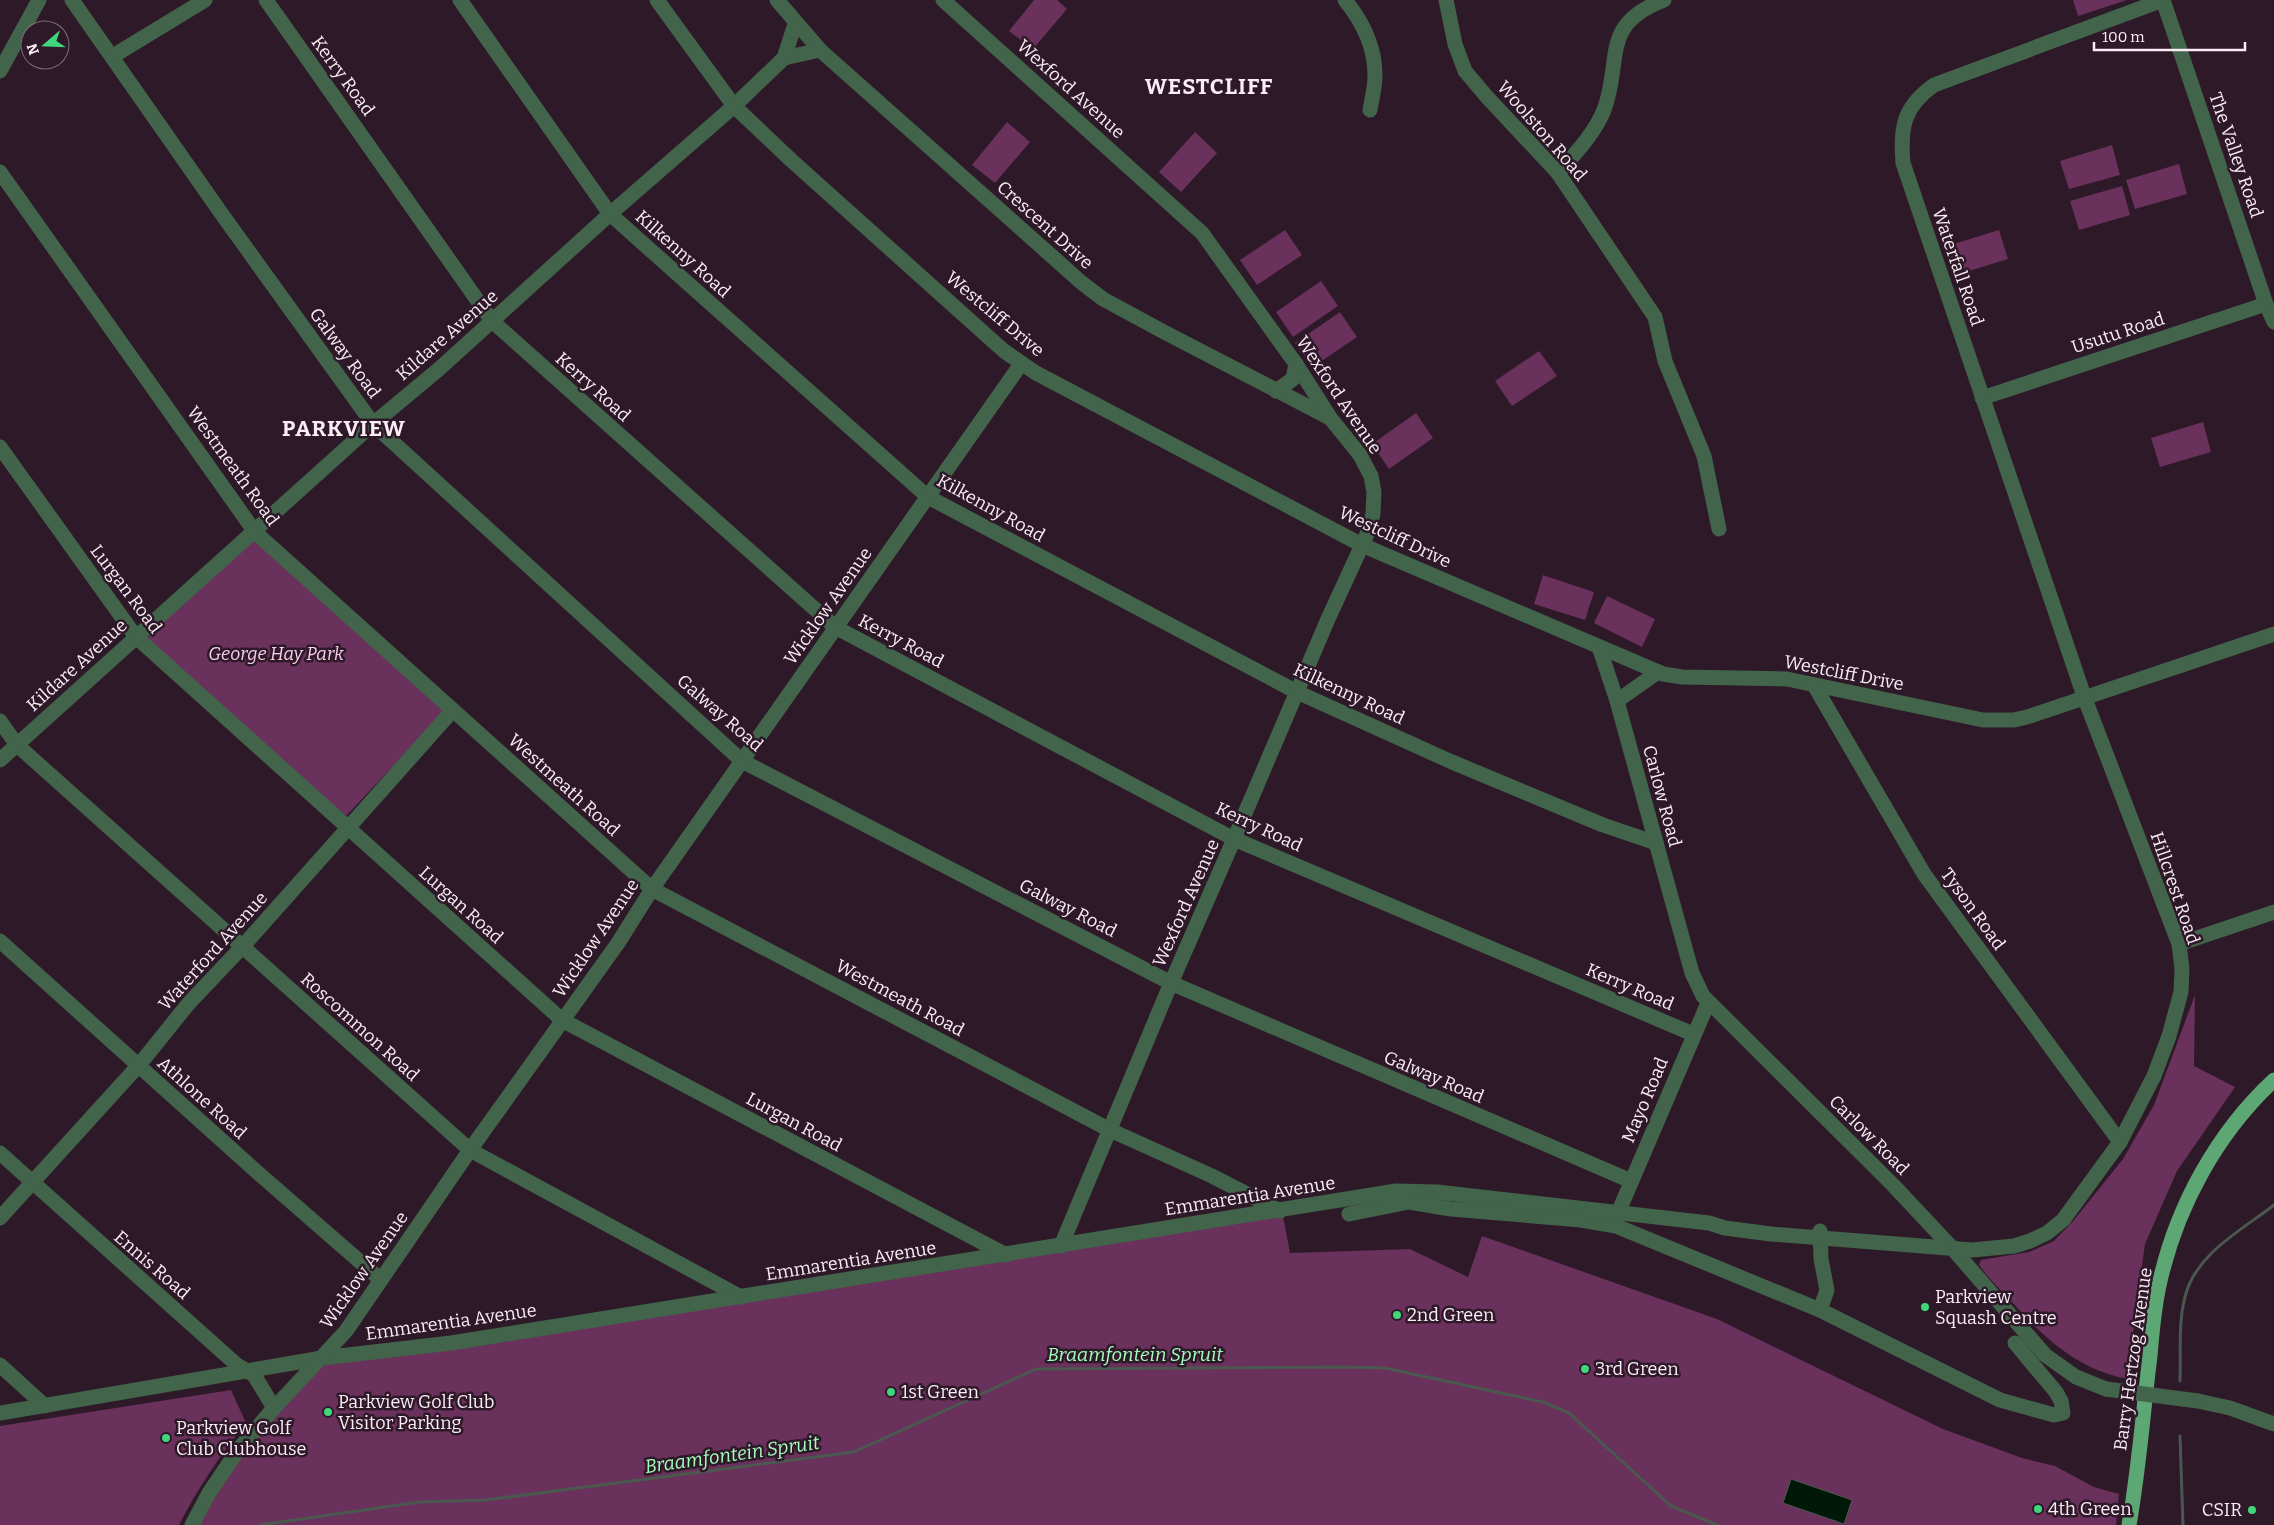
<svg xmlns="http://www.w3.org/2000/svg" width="2274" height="1525" font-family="Bitter,serif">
	<rect width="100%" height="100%" fill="#2e1928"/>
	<g fill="#69315b">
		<path d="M 1034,0 L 1057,0 L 1067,9 L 1033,49 L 1009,31 Z"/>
		<path d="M 2073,0 L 2127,0 L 2078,16 Z"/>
		<path d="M 1007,122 L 1030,142 L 995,183 L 972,165 Z"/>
		<path d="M 1195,132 L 1217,153 L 1181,192 L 1159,172 Z"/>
		<path d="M 2112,145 L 2120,175 L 2069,189 L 2060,161 Z"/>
		<path d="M 2179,164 L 2187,194 L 2135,209 L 2126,180 Z"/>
		<path d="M 2122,186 L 2130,215 L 2079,230 L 2070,201 Z"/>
		<path d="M 1285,230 L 1302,255 L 1257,285 L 1240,260 Z"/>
		<path d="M 1999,230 L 2008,259 L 1956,275 L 1947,246 Z"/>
		<path d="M 1321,281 L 1338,306 L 1293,337 L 1276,312 Z"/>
		<path d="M 1340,312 L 1357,337 L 1313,367 L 1295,343 Z"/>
		<path d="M 1539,351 L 1557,376 L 1512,406 L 1495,381 Z"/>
		<path d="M 1416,413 L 1433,438 L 1389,469 L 1372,444 Z"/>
		<path d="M 2203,422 L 2211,452 L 2160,467 L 2151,438 Z"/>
		<path d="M 255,534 L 448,708 L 346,816 L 146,639 Z"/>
		<path d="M 1543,575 L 1594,592 L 1585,620 L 1534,604 Z"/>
		<path d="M 1607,596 L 1655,619 L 1642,647 L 1594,623 Z"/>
		<path d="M 2195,995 L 2194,1066 L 2235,1087 L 2177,1171 L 2145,1244 L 2127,1379 C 2074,1368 2044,1337 2009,1299 C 1999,1288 1987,1277 1979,1265 L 1981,1260 L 2029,1252 L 2054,1241 L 2074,1220 L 2123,1159 L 2154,1105 Z"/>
		<path d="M 1283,1216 L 1290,1253 L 1410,1249 L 1468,1277 L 1482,1236 L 1717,1319 L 1943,1429 L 2022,1458 L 2055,1466 L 2094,1487 L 2119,1494 L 2116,1525 L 200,1525 L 225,1479 L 272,1415 L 322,1358 Z"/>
		<path d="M 231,1390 L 246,1423 C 220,1455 198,1488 179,1525 L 0,1525 L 0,1426 Z"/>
	</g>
	<path fill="#001807" stroke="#4b584f" d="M 1791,1479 L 1852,1500 L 1844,1524 L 1783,1503 Z"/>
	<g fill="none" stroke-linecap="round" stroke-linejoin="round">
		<g stroke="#4b584f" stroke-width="3">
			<path d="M 2180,1381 C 2181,1354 2178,1323 2185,1297 C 2195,1254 2242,1230 2274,1205"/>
			<path d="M 2180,1436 L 2183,1525"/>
			<path d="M 260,1525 L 419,1502 L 486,1500 L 854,1452 L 1036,1369 L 1344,1367 L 1385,1368 L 1543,1402 L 1569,1413 L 1671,1506 L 1717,1525"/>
		</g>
		<g stroke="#41644b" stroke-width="15">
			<path d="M 72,0 L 221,213 L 373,424 L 742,761 L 1171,983 L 1631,1181"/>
			<path d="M 266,0 L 492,321 L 835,627 L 1234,839 L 1693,1034"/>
			<path d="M 460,0 L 610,214 L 928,497 L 1297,692 L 1452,762 L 1603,825 L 1656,843"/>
			<path d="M 657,0 L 734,106 L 791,160 L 1004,351 L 1036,373 L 1362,545 L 1663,674 L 1682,677 L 1787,679 L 1983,720 L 2014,720 L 2027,717 L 2274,634"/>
			<path d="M 777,0 L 820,50 L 1082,283 L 1103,299 L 1164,332 L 1330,418"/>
			<path d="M 943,0 L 1202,233 L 1296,364 L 1331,419 L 1360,455 L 1371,476 L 1374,492 L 1373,514 L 1368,532 L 1328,619 L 1234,839 L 1171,983 L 1061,1246"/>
			<path d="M 1345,0 C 1362,21 1375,47 1375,75 C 1375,87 1372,99 1370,110"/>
			<path d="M 1446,0 L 1455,44 L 1465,71 L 1487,97 L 1558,173 L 1655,317 L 1665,361 L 1704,456 L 1719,529"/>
			<path d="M 2163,0 L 2266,304 L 2274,322"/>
			<path d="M 113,56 L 205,0"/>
			<path d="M 784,58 L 820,50"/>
			<path d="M 0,71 L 39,0"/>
			<path d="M 0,172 L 255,532 L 652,889 L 1110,1130 L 1212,1176 L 1280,1211"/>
			<path d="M 1558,173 C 1574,155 1595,133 1604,110 C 1623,59 1599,25 1664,0"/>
			<path d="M 1276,391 L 1293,379 L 1296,364"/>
			<path d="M 1982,398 L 2266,304"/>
			<path d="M 0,447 L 136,637 L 562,1020 L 1006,1255"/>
			<path d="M 1599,647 L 1617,701 L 1692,973 L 1703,996 L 1893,1185 L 1953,1249 L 2045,1355 L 2076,1377 L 2106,1389"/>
			<path d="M 1814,685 L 1924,874 L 2120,1142"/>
			<path d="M 1617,701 L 1658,672"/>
			<path d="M 0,721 L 17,745 L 470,1150 L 741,1297"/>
			<path d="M 0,760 L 373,424 L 439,369 L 610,214 L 734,106 L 784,58 L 795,24"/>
			<path d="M 0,941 L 257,1172 L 381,1280"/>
			<path d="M 2179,944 L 2274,912"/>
			<path d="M 0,1153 L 237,1365 L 254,1375 L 274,1408"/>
			<path d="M 1618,1213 L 1708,1003"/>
			<path d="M 1349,1214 L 1409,1202 L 1451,1209 L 1581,1220 L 1616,1226 L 1820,1310 L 2000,1400 L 2054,1415 L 2063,1413 L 2061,1401 L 2056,1392 L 2015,1343"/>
			<path d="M 0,1218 L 139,1065 L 189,1003 L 243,946 L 453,710"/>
			<path d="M 1820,1231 L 1821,1259 L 1827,1290 L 1820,1310"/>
			<path d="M 0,1365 L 45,1406"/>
			<path d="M 2198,1401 L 2230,1408 L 2274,1424"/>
			<path d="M 0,1413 L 322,1358 L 451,1343 L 1396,1191 L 1437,1192 L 1709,1223 L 1725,1228 L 1771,1234 L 1972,1250 L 2014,1246 L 2030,1241 L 2047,1233 L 2063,1220 L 2120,1142 L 2154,1076 L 2169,1036 L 2181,992 L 2182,969 L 2179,944 L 2085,699 L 1903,163 C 1900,128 1903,107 1934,85 L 2163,0"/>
			<path d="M 192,1525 L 209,1493 L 238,1450 L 274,1408 L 346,1331 L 470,1150 L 618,943 L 652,889 L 1021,364"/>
		</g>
		<path stroke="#5ca773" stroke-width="15" d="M 2129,1525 C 2139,1469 2143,1412 2150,1356 C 2152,1331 2154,1306 2160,1281 C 2177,1206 2217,1133 2274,1080"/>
		<path stroke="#41644b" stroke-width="15" d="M 2106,1389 L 2198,1401"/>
	</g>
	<g fill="#40d77c" stroke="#2e1928" stroke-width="2">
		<circle cx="1925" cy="1307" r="5"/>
		<circle cx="1397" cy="1315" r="5"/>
		<circle cx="1585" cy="1369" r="5"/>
		<circle cx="891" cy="1392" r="5"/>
		<circle cx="328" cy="1412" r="5"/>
		<circle cx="166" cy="1438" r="5"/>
		<circle cx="2038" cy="1509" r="5"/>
		<circle cx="2252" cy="1510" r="5"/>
	</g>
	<g text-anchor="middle" stroke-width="5" stroke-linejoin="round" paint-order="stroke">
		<g font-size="18" fill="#fbecf6" stroke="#2e1928">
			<text transform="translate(343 76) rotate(54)" y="6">Kerry Road</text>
			<text transform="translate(1071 89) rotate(42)" y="6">Wexford Avenue</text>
			<text transform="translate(1542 131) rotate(49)" y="6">Woolston Road</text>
			<text transform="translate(2236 155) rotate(71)" y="6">The Valley Road</text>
			<text transform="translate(1045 225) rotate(42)" y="6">Crescent Drive</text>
			<text transform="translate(683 254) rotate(42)" y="6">Kilkenny Road</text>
			<text transform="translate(1958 267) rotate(71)" y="6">Waterfall Road</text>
			<text transform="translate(995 314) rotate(40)" y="6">Westcliff Drive</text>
			<text transform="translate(2118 333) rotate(-18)" y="6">Usutu Road</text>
			<text transform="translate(447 335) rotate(-41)" y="6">Kildare Avenue</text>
			<text transform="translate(345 353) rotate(54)" y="6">Galway Road</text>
			<text transform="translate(593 387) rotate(42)" y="6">Kerry Road</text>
			<text transform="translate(1339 395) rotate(56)" y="6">Wexford Avenue</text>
			<text transform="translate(233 466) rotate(54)" y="6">Westmeath Road</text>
			<text transform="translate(991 508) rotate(29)" y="6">Kilkenny Road</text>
			<text transform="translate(1395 537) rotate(25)" y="6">Westcliff Drive</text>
			<text transform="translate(126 589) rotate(53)" y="6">Lurgan Road</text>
			<text transform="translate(828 606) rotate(-55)" y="6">Wicklow Avenue</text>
			<text transform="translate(901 641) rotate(28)" y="6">Kerry Road</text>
			<text transform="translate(77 665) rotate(-42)" y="6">Kildare Avenue</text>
			<text transform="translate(1844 673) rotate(11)" y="6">Westcliff Drive</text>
			<text transform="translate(1349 694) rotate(25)" y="6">Kilkenny Road</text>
			<text transform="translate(720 713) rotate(41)" y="6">Galway Road</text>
			<text transform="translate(564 785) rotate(42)" y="6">Westmeath Road</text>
			<text transform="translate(1662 796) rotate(75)" y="6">Carlow Road</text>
			<text transform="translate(1259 827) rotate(25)" y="6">Kerry Road</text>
			<text transform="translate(2175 888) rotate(71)" y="6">Hillcrest Road</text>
			<text transform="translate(1186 903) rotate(-66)" y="6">Wexford Avenue</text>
			<text transform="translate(461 905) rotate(42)" y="6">Lurgan Road</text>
			<text transform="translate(1068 908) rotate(27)" y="6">Galway Road</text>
			<text transform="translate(1973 909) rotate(54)" y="6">Tyson Road</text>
			<text transform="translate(596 938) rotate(-56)" y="6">Wicklow Avenue</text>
			<text transform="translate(213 951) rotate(-48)" y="6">Waterford Avenue</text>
			<text transform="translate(1630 987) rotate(23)" y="6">Kerry Road</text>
			<text transform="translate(900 998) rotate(28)" y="6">Westmeath Road</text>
			<text transform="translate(360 1027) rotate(42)" y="6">Roscommon Road</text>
			<text transform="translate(1434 1077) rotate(23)" y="6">Galway Road</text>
			<text transform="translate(202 1098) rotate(42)" y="6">Athlone Road</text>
			<text transform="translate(1645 1100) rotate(-67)" y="6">Mayo Road</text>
			<text transform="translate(794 1122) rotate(28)" y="6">Lurgan Road</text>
			<text transform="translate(1869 1135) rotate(45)" y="6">Carlow Road</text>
			<text transform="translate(1250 1196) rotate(-9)" y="6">Emmarentia Avenue</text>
			<text transform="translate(851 1261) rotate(-9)" y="6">Emmarentia Avenue</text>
			<text transform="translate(152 1265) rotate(41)" y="6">Ennis Road</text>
			<text transform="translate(364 1270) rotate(-55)" y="6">Wicklow Avenue</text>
			<text transform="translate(451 1322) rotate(-8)" y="6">Emmarentia Avenue</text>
			<text transform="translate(2133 1359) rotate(-82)" y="6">Barry Hertzog Avenue</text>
		</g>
		<g font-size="18" font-style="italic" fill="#faceec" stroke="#2e1928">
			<text x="276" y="660">George Hay Park</text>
		</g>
		<g font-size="18" fill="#fbecf6" stroke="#2e1928" text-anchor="start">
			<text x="1935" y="1303">Parkview<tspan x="1935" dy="21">Squash Centre</tspan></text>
			<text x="1407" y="1321">2nd Green</text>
			<text x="1595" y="1375">3rd Green</text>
			<text x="901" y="1398">1st Green</text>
			<text x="338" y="1408">Parkview Golf Club<tspan x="338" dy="21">Visitor Parking</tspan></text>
			<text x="176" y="1434">Parkview Golf<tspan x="176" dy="21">Club Clubhouse</tspan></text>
			<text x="2048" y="1515">4th Green</text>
			<text x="2242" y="1516" text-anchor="end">CSIR</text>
		</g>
		<g font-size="19" font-style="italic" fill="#a2fdbc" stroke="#2e1928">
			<text x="1135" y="1361">Braamfontein Spruit</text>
			<text transform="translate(732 1454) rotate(-8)" y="7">Braamfontein Spruit</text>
		</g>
		<g font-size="22" font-weight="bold" letter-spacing="1" fill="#fbecf6" stroke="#2e1928">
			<text x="1209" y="94">WESTCLIFF</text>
			<text x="344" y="436">PARKVIEW</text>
		</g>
	</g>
	<g transform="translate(45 45) rotate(251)"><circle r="24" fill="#2e1928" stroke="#806d7a"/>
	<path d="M0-4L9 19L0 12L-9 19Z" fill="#40d77c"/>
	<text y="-8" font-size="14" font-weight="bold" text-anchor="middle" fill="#fbecf6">N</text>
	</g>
	<path d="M2094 42v8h151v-8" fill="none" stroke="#fbecf6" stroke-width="2.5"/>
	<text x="2102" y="42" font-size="15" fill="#fbecf6" stroke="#2e1928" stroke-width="4" paint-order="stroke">100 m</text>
</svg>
